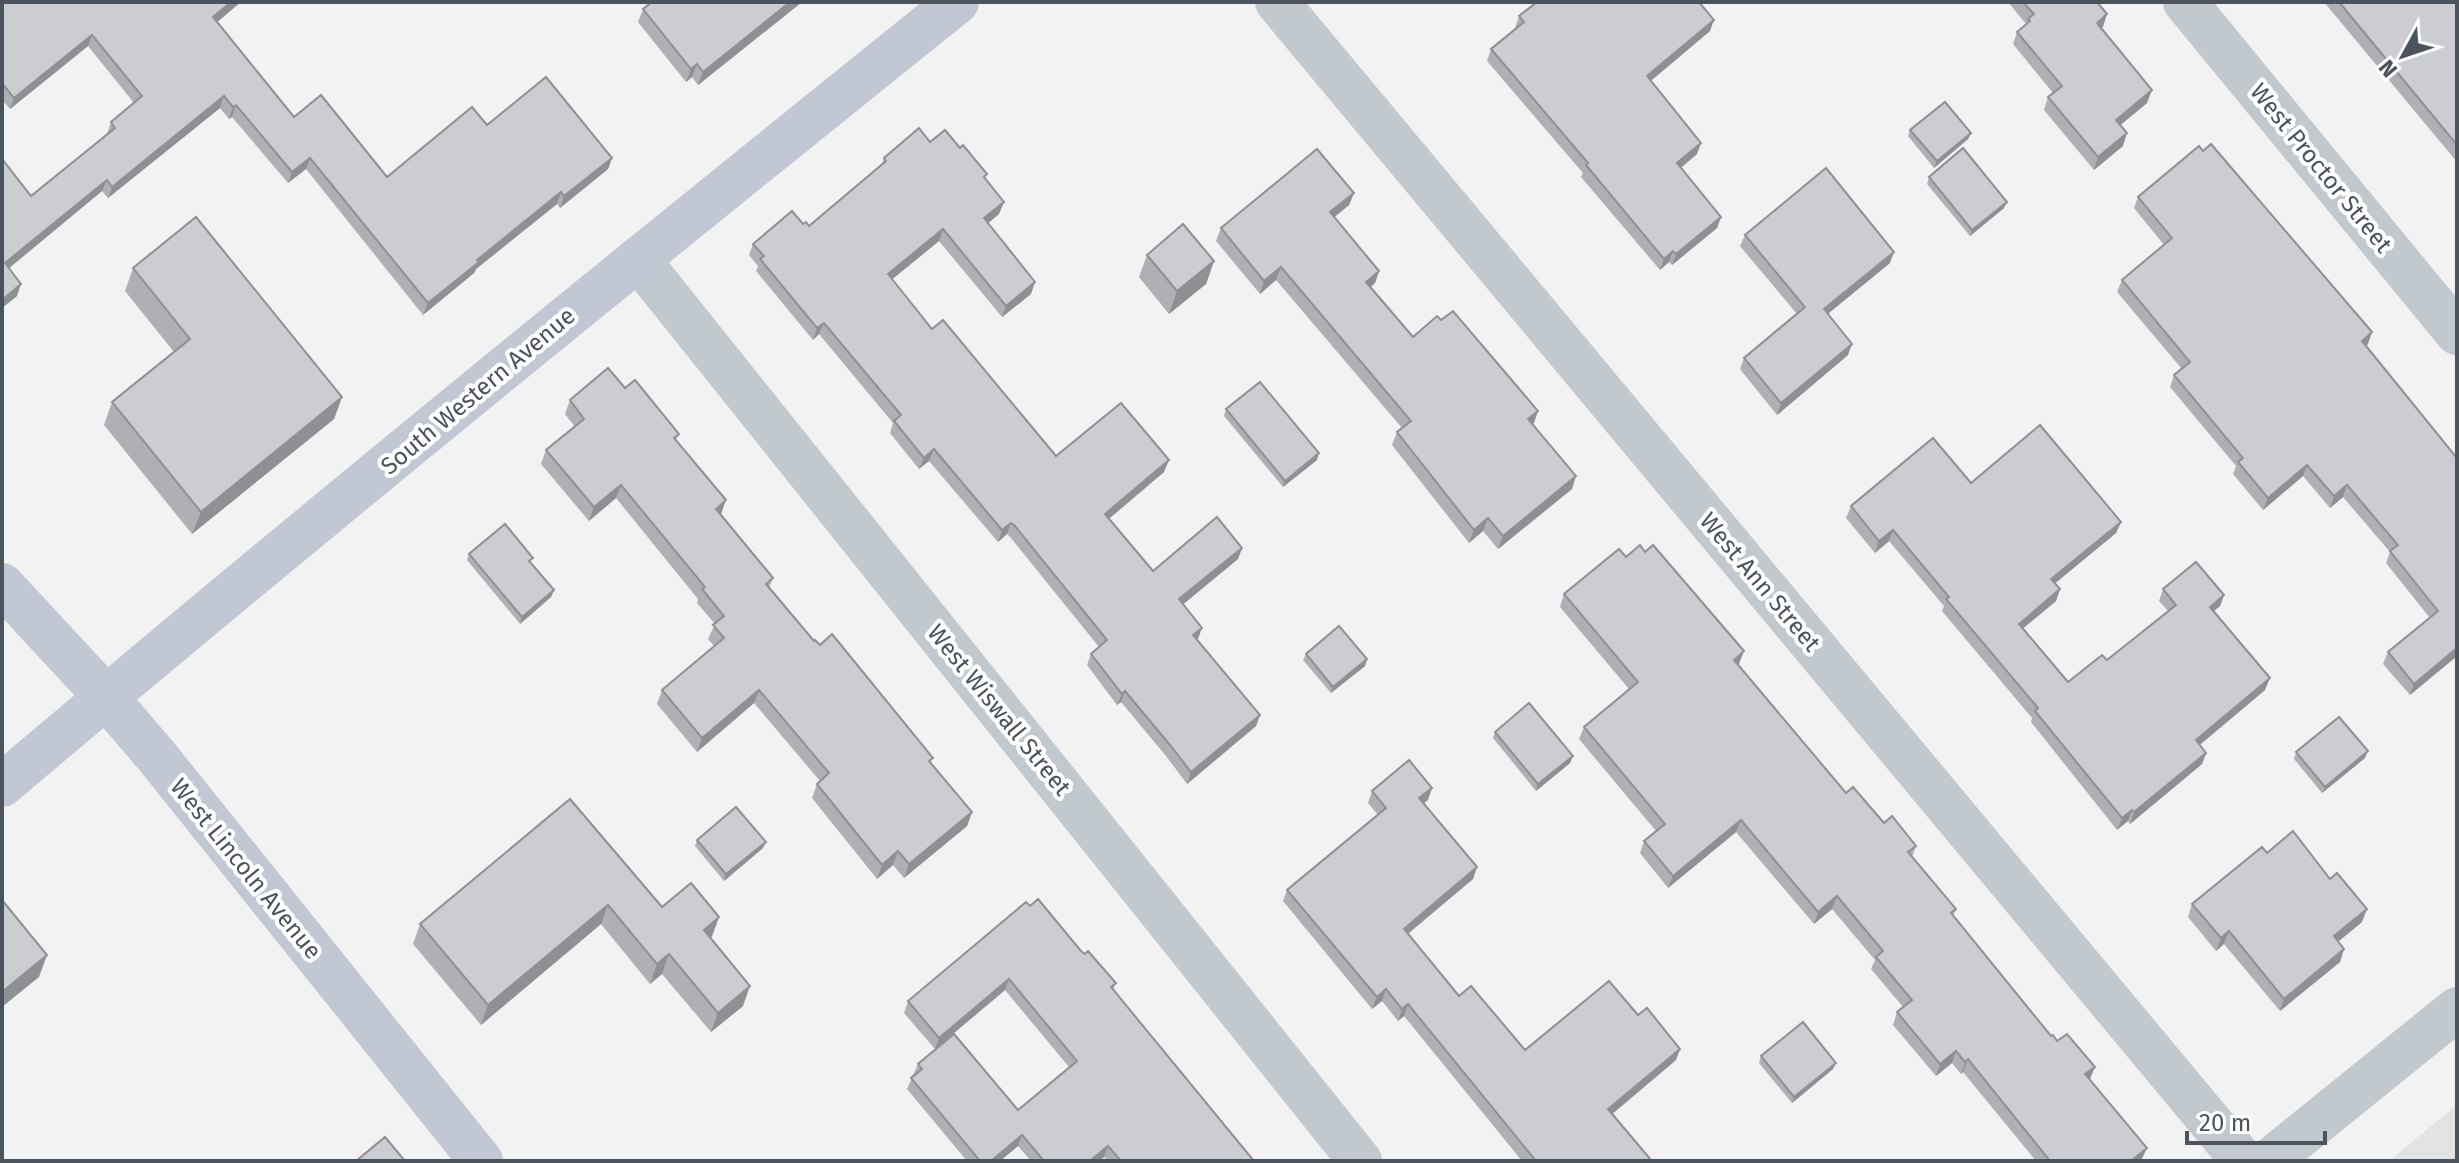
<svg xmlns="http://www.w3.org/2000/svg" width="2459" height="1163" font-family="'Fira Sans',sans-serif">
	<rect width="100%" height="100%" fill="#f3f2f2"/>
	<path fill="#e4e3e3" d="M 2457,1105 L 2457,1161 L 2389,1161 Z"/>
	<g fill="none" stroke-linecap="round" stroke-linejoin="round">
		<g stroke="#c1c8ce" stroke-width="44">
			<path d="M 1277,2 L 2243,1161"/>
			<path d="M 2185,2 L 2457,333"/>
			<path d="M 638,259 L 1360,1161"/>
			<path d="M 2269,1161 L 2457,1009"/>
		</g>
		<g stroke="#c1c8d3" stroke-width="44">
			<path d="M 2,585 L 106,697 L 158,758 L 481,1161"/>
			<path d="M 2,785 C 316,519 636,260 957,2"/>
		</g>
	</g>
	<g fill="#afb0b5">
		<path d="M 2,2 L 217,22 L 294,117 L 387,177 L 487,125 L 612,158 L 608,169 L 560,208 L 557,204 L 476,269 L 474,273 L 423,315 L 306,169 L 288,183 L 232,117 L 229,119 L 220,108 L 108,198 L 102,191 L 9,268 L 17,296 L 2,308 L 2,159 L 31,196 L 107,134 L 111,122 L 134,103 L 88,46 L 10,109 L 2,100 Z"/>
		<path d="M 652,2 L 802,2 L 698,85 L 692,77 L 686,82 L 638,22 L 643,9 Z"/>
		<path d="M 2008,2 L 2097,2 L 2103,27 L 2101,28 L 2147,103 L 2120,125 L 2123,146 L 2094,170 L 2044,110 L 2048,97 L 2053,93 L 2013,44 L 2017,32 L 2026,24 Z"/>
		<path d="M 2324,2 L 2454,2 L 2457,6 L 2457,162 Z"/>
		<path d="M 1519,16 L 1710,31 L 1651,81 L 1697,154 L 1681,168 L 1721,217 L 1717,228 L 1672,265 L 1669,262 L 1660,270 L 1581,177 L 1583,173 L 1487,61 L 1491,49 L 1516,29 L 1515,28 Z"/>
		<path d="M 1910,130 L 1971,133 L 1968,139 L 1934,168 L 1908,136 Z"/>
		<path d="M 930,142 L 985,179 L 999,214 L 988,223 L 1031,294 L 1002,317 L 939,241 L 892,279 L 932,329 L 1056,456 L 1164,472 L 1109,519 L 1153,571 L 1242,548 L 1238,559 L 1183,604 L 1197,640 L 1260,715 L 1256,726 L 1187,784 L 1166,756 L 1121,702 L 1117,705 L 1087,665 L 1091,654 L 1099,647 L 1011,538 L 1007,534 L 998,542 L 929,461 L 919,469 L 890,433 L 893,423 L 819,334 L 813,340 L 756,271 L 758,266 L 749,255 L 753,244 L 803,224 L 809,226 L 882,165 L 884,158 Z"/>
		<path d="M 1929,177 L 2004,208 L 1970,236 L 1927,184 Z"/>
		<path d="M 1354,193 L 1349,205 L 1334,217 L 1379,271 L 1375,283 L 1371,287 L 1413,337 L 1534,423 L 1533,424 L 1572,489 L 1498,549 L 1483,531 L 1469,543 L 1392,445 L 1397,432 L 1402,428 L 1276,280 L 1260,294 L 1216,241 L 1221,228 Z"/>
		<path d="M 2138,197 L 2368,344 L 2366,346 L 2457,656 L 2410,695 L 2383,664 L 2388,652 L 2430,618 L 2386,563 L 2390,552 L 2343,497 L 2330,508 L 2303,476 L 2263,510 L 2233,474 L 2236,466 L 2170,387 L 2174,375 L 2182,369 L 2117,292 L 2122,280 L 2164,245 L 2134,208 Z"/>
		<path d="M 1745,235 L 1890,263 L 1828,314 L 1848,355 L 1777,415 L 1740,369 L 1744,358 L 1797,314 L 1740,246 Z"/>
		<path d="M 1147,255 L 1214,261 L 1206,284 L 1169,314 L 1139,277 Z"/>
		<path d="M 133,268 L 342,397 L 334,419 L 192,534 L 104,425 L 112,402 L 174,352 L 125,291 Z"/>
		<path d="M 625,388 L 679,434 L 676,440 L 721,514 L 773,578 L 769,588 L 814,641 L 931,763 L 972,812 L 967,826 L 904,878 L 893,865 L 877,879 L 812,798 L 817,784 L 820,781 L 754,703 L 697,752 L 657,704 L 662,690 L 714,646 L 708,639 L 715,624 L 697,603 L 698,599 L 616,498 L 589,521 L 541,464 L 546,450 L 575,427 L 565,414 L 570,400 Z"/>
		<path d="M 1226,409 L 1317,460 L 1283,487 L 1224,416 Z"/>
		<path d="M 1971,483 L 2121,522 L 2116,533 L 2055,583 L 2060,589 L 2056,601 L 2023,628 L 2068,682 L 2107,660 L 2168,611 L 2159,601 L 2163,589 L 2224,595 L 2220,606 L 2214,611 L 2265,690 L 2200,745 L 2206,753 L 2202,764 L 2130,824 L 2128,821 L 2117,830 L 2031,722 L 2032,718 L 1942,611 L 1944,606 L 1889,541 L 1875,553 L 1846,518 L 1851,506 Z"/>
		<path d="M 469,554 L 554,590 L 551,597 L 520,624 L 467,560 Z"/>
		<path d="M 1626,557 L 1739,664 L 1738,665 L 1846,793 L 1916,846 L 1912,857 L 1956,909 L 1953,916 L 2051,1036 L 2090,1079 L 2142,1160 L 2036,1161 L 1963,1072 L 1961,1074 L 1952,1063 L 1936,1076 L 1893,1025 L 1897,1012 L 1903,1007 L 1871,969 L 1875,960 L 1832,909 L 1814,924 L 1736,832 L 1668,888 L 1640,853 L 1644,841 L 1656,831 L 1579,739 L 1584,727 L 1629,689 L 1560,607 L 1564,594 Z"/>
		<path d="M 1306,654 L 1367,659 L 1365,666 L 1331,693 L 1303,660 Z"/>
		<path d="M 1495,732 L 1573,756 L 1570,763 L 1536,791 L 1493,738 Z"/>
		<path d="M 2296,752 L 2365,758 L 2322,793 L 2294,759 Z"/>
		<path d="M 1372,791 L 1428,800 L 1423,803 L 1477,867 L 1473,879 L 1408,934 L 1459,996 L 1525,1050 L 1676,1060 L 1612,1114 L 1650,1161 L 1522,1161 L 1404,1016 L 1398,1021 L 1382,1001 L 1372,1009 L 1283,901 L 1287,890 L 1378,815 L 1368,803 Z"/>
		<path d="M 570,799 L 662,907 L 719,917 L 712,936 L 711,938 L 743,1006 L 711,1032 L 662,974 L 650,984 L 601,924 L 481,1025 L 413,944 L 420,924 Z"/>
		<path d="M 697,840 L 763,848 L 724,881 L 695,846 Z"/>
		<path d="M 2267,853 L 2362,922 L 2338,942 L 2344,949 L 2340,962 L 2280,1011 L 2224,944 L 2216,951 L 2188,917 L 2192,904 Z"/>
		<path d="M 1081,951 L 1116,983 L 1113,990 L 1254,1161 L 1108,1161 L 1104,1157 L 1100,1161 L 1031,1161 L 1018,1146 L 1000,1161 L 967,1161 L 907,1089 L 918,1064 L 1018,1110 L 1069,1067 L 1005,990 L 935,1049 L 904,1013 L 908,1001 Z"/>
		<path d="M 1761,1056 L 1833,1069 L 1792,1103 L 1759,1063 Z"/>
	</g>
	<g fill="#8f9094">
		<path d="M 231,2 L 241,2 L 209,29 L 213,17 Z"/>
		<path d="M 790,2 L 802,2 L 698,85 L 703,72 Z"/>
		<path d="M 2107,14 L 2103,27 L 2092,35 L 2097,23 Z"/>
		<path d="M 1714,20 L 1710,31 L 1643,87 L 1647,76 Z"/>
		<path d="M 92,35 L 88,46 L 10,109 L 14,98 Z"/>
		<path d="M 697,64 L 692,77 L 686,82 L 691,69 Z"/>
		<path d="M 2152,90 L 2147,103 L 2111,133 L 2116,120 Z"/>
		<path d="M 224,96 L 220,108 L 108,198 L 112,187 Z"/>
		<path d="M 236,105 L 232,117 L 229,119 L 233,107 Z"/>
		<path d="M 1971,133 L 1968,139 L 1934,168 L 1937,161 Z"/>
		<path d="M 2127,133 L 2123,146 L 2094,170 L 2098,157 Z"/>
		<path d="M 1701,143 L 1697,154 L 1673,174 L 1677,163 Z"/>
		<path d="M 310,158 L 306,169 L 288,183 L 292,172 Z"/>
		<path d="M 612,158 L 608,169 L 560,208 L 564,196 Z"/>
		<path d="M 107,180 L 102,191 L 2,274 L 5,263 Z"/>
		<path d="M 561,192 L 557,204 L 476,269 L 474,273 L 423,315 L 428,303 L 477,260 Z"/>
		<path d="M 1354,193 L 1349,205 L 1325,225 L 1330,212 Z"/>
		<path d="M 1004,202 L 999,214 L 980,230 L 984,218 Z"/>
		<path d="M 2007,202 L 2004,208 L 1970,236 L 1972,230 Z"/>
		<path d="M 1721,217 L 1717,228 L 1672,265 L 1676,254 Z"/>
		<path d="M 943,229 L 939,241 L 884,286 L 888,274 Z"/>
		<path d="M 1673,251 L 1669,262 L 1660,270 L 1664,259 Z"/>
		<path d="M 1894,252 L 1890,263 L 1820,320 L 1824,309 Z"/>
		<path d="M 1214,261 L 1206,284 L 1169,314 L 1177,291 Z"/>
		<path d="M 1281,267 L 1276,280 L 1260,294 L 1264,281 Z"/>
		<path d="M 1379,271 L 1375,283 L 1362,294 L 1366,282 Z"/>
		<path d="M 1035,282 L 1031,294 L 1002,317 L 1006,306 Z"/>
		<path d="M 21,284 L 17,296 L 2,308 L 2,300 Z"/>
		<path d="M 824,323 L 819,334 L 813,340 L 817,328 Z"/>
		<path d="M 2372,332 L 2368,344 L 2357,353 L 2362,341 Z"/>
		<path d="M 1852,344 L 1848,355 L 1777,415 L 1781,403 Z"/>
		<path d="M 342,397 L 334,419 L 192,534 L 201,512 Z"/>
		<path d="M 1538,411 L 1534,423 L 1524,432 L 1528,419 Z"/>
		<path d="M 934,449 L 929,461 L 919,469 L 924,458 Z"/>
		<path d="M 1319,453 L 1317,460 L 1283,487 L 1285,481 Z"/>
		<path d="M 1169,460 L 1164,472 L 1100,526 L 1105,514 Z"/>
		<path d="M 2307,465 L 2303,476 L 2263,510 L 2268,498 Z"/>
		<path d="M 1576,476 L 1572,489 L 1498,549 L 1503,536 Z"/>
		<path d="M 621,485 L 616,498 L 589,521 L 594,507 Z"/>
		<path d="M 2347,485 L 2343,497 L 2330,508 L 2334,496 Z"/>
		<path d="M 726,500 L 721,514 L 716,509 Z"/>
		<path d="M 1488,518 L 1483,531 L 1469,543 L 1474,530 Z"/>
		<path d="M 2121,522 L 2116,533 L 2047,590 L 2051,579 Z"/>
		<path d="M 1011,523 L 1007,534 L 998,542 L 1002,530 Z"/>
		<path d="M 1893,530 L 1889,541 L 1875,553 L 1879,541 Z"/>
		<path d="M 1242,548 L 1238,559 L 1175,611 L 1179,599 Z"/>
		<path d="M 2060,589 L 2056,601 L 2015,635 L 2019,624 Z"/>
		<path d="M 554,590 L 551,597 L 520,624 L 522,617 Z"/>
		<path d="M 2224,595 L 2220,606 L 2205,618 L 2210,607 Z"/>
		<path d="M 1202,628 L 1198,639 L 1189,646 L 1193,635 Z"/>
		<path d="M 2457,648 L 2457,656 L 2410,695 L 2414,684 Z"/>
		<path d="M 1744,651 L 1739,664 L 1729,672 L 1734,660 Z"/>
		<path d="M 1367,659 L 1365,666 L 1331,693 L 1333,687 Z"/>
		<path d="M 2270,678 L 2265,690 L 2192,751 L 2196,740 Z"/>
		<path d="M 759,690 L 754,703 L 697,752 L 702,738 Z"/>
		<path d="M 1125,691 L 1121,702 L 1117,705 L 1122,694 Z"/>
		<path d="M 1260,715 L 1256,726 L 1187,784 L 1191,772 Z"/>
		<path d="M 2368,751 L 2365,758 L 2322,793 L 2325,787 Z"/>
		<path d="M 2206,753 L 2202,764 L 2130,824 L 2134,812 Z"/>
		<path d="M 1573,756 L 1570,763 L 1536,791 L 1538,784 Z"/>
		<path d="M 1432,788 L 1428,800 L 1415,810 L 1419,798 Z"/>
		<path d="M 2132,810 L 2128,821 L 2117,830 L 2122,818 Z"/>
		<path d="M 972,812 L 967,826 L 904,878 L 909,864 Z"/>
		<path d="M 1741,820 L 1736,832 L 1668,888 L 1673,876 Z"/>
		<path d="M 766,842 L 763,848 L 724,881 L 726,874 Z"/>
		<path d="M 898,851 L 893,865 L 877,879 L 882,865 Z"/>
		<path d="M 1477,867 L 1473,879 L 1400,940 L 1404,929 Z"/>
		<path d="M 1837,896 L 1832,909 L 1814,924 L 1818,912 Z"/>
		<path d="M 608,905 L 601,924 L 481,1025 L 488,1005 Z"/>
		<path d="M 2367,909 L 2362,922 L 2329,949 L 2334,936 Z"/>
		<path d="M 719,917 L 712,936 L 697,949 L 704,930 Z"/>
		<path d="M 2229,931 L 2224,944 L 2216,951 L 2221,938 Z"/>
		<path d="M 2344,949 L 2340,962 L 2280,1011 L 2284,999 Z"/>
		<path d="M 669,954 L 662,974 L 650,984 L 657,964 Z"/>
		<path d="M 47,955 L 39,977 L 2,1007 L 2,992 Z"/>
		<path d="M 1009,979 L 1005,990 L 935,1049 L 939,1038 Z"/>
		<path d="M 750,986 L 743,1006 L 711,1032 L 718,1013 Z"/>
		<path d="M 1386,989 L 1382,1001 L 1372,1009 L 1377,997 Z"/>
		<path d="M 1408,1004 L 1404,1016 L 1398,1021 L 1402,1009 Z"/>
		<path d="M 1680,1049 L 1676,1060 L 1604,1121 L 1608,1109 Z"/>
		<path d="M 1956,1051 L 1952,1063 L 1936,1076 L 1940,1064 Z"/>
		<path d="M 1968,1059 L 1963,1072 L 1961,1074 L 1965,1062 Z"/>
		<path d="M 1836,1063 L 1833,1069 L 1792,1103 L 1794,1097 Z"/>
		<path d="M 2095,1067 L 2090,1079 L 2080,1087 L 2085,1074 Z"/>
		<path d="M 1022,1135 L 1018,1146 L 1000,1161 L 991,1161 Z"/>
		<path d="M 1108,1146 L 1104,1157 L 1100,1161 L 1090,1161 Z"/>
		<path d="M 2147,1148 L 2141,1161 L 2131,1161 Z"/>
	</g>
	<g fill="#cccdd3" stroke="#8f9094" stroke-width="2">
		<path d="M 2,2 L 231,2 L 213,17 L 294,117 L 321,95 L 387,177 L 472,107 L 487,125 L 546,77 L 612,158 L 564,196 L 561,192 L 477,260 L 479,262 L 428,303 L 310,158 L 292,172 L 236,105 L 233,107 L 224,96 L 112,187 L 107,180 L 5,263 L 21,284 L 2,300 L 2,159 L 31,196 L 115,128 L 111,122 L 142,96 L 92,35 L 14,98 L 2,83 Z"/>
		<path d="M 652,2 L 790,2 L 703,72 L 697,64 L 691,69 L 643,9 Z"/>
		<path d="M 1537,2 L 1699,2 L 1714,20 L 1647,76 L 1701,143 L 1677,163 L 1721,217 L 1676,254 L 1673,251 L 1664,259 L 1586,165 L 1588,163 L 1491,49 L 1524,22 L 1519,16 Z"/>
		<path d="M 2023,2 L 2097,2 L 2107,14 L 2097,23 L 2152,90 L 2116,120 L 2127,133 L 2098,157 L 2048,97 L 2062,86 L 2017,32 L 2030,21 L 2028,19 L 2034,14 Z"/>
		<path d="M 2339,2 L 2454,2 L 2457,6 L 2457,145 Z"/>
		<path d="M 1945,102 L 1971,133 L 1937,161 L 1910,130 Z"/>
		<path d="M 919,128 L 930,142 L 945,130 L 960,148 L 963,145 L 987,174 L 984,177 L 1004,202 L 984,218 L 1035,282 L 1006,306 L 943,229 L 888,274 L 932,329 L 943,320 L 1056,456 L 1121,403 L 1169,460 L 1105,514 L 1153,571 L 1217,517 L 1242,548 L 1179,599 L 1202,628 L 1193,635 L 1260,715 L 1191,772 L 1170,745 L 1125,691 L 1122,694 L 1091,654 L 1107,640 L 1015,526 L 1011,523 L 1002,530 L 934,449 L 924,458 L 894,421 L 901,415 L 824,323 L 817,328 L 760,259 L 764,256 L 753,244 L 792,211 L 803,224 L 806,222 L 809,226 L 886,161 L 884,158 Z"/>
		<path d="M 2211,144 L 2372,332 L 2362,341 L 2457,458 L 2457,648 L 2414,684 L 2388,652 L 2438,611 L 2390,551 L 2398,545 L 2347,485 L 2334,496 L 2307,465 L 2268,498 L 2238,462 L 2243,458 L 2174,375 L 2190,362 L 2122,280 L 2172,238 L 2138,197 L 2199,146 L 2203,151 Z"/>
		<path d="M 1963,148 L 2007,202 L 1972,230 L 1929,177 Z"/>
		<path d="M 1317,149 L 1354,193 L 1330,212 L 1379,271 L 1366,282 L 1413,337 L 1437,316 L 1441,320 L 1453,311 L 1538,411 L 1528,419 L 1576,476 L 1503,536 L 1488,518 L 1474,530 L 1397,432 L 1411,421 L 1281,267 L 1264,281 L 1221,228 Z"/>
		<path d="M 1826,168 L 1894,252 L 1824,309 L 1852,344 L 1781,403 L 1744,358 L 1805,307 L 1745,235 Z"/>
		<path d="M 196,217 L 342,397 L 201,512 L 112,402 L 190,339 L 133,268 Z"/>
		<path d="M 1183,224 L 1214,261 L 1177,291 L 1147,255 Z"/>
		<path d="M 608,368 L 625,388 L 635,380 L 679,434 L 674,438 L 726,500 L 716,509 L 773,578 L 766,584 L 814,641 L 815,640 L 820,645 L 832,634 L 933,758 L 929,761 L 972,812 L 909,864 L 898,851 L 882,865 L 817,784 L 829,773 L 759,690 L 702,738 L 662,690 L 724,638 L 713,625 L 724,616 L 702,589 L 705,587 L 621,485 L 594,507 L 546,450 L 584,419 L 570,400 Z"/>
		<path d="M 1260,382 L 1319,453 L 1285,481 L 1226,409 Z"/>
		<path d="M 2040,425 L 2121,522 L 2051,579 L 2060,589 L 2019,624 L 2068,682 L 2102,655 L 2107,660 L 2176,605 L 2163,589 L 2196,562 L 2224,595 L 2210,607 L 2270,678 L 2196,740 L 2206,753 L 2134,812 L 2132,810 L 2122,818 L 2035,711 L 2038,708 L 1946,599 L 1949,597 L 1893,530 L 1879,541 L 1851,506 L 1933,438 L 1971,483 Z"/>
		<path d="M 505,524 L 533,558 L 529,561 L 554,590 L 522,617 L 469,554 Z"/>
		<path d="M 1640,545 L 1645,552 L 1653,545 L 1744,651 L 1734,660 L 1846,793 L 1853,787 L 1884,823 L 1892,816 L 1916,846 L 1908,852 L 1956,909 L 1951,913 L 2051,1036 L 2053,1035 L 2057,1041 L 2067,1034 L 2095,1067 L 2085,1074 L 2147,1148 L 2131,1161 L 2050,1161 L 1968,1059 L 1965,1062 L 1956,1051 L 1940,1064 L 1897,1012 L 1912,1000 L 1876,957 L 1883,951 L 1837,896 L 1818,912 L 1741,820 L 1673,876 L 1644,841 L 1665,824 L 1584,727 L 1638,682 L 1564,594 L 1619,549 L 1626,557 Z"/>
		<path d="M 1339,626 L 1367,659 L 1333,687 L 1306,654 Z"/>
		<path d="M 1529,703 L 1573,756 L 1538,784 L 1495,732 Z"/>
		<path d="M 2339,717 L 2368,751 L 2325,787 L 2296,752 Z"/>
		<path d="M 1409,760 L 1432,788 L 1419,798 L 1477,867 L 1404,929 L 1459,996 L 1471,986 L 1525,1050 L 1609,981 L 1638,1015 L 1647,1008 L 1680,1049 L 1608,1109 L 1651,1160 L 1650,1161 L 1536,1161 L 1408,1004 L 1402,1009 L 1386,989 L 1377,997 L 1287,890 L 1386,808 L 1372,791 Z"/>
		<path d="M 570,799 L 662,907 L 691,883 L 719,917 L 704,930 L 750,986 L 718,1013 L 669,954 L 657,964 L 608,905 L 488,1005 L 420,924 Z"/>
		<path d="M 736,807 L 766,842 L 726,874 L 697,840 Z"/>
		<path d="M 2293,831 L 2330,879 L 2337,873 L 2367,909 L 2334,936 L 2344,949 L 2284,999 L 2229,931 L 2221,938 L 2192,904 L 2262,847 L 2267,853 Z"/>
		<path d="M 1038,899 L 1081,951 L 1085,954 L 1088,951 L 1116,983 L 1111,987 L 1254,1161 L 1121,1161 L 1108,1146 L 1090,1161 L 1044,1161 L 1022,1135 L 991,1161 L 980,1161 L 911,1078 L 922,1069 L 918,1064 L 954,1034 L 1018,1110 L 1077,1061 L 1009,979 L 939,1038 L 908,1001 L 1026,902 L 1030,906 Z"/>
		<path d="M 2,900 L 47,955 L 2,992 Z"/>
		<path d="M 1803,1022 L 1836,1063 L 1794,1097 L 1761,1056 Z"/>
		<path d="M 385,1137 L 405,1161 L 356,1161 Z"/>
	</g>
	<g text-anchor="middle" stroke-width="8" stroke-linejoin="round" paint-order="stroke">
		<g font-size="24" fill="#4b535d" stroke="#fff">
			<text transform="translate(2321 168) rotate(51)" y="8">West Proctor Street</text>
			<text transform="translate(478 391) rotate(-40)" y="8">South Western Avenue</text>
			<text transform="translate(1760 582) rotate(50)" y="8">West Ann Street</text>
			<text transform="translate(999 710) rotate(51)" y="8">West Wiswall Street</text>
			<text transform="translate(246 869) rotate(51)" y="8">West Lincoln Avenue</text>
		</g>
	</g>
	<rect width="2459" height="1163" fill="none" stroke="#4b535d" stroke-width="8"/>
	<g transform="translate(2403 56) rotate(230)" stroke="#ffffff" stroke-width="6" paint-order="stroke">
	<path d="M0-6L14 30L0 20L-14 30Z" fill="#4b535d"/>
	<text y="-12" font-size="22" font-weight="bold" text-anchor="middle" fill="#4b535d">N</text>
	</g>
	<path d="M2187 1131v12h138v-12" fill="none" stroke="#4b535d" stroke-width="4"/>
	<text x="2199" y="1131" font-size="24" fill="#4b535d" stroke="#ffffff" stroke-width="6" paint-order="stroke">20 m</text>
</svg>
